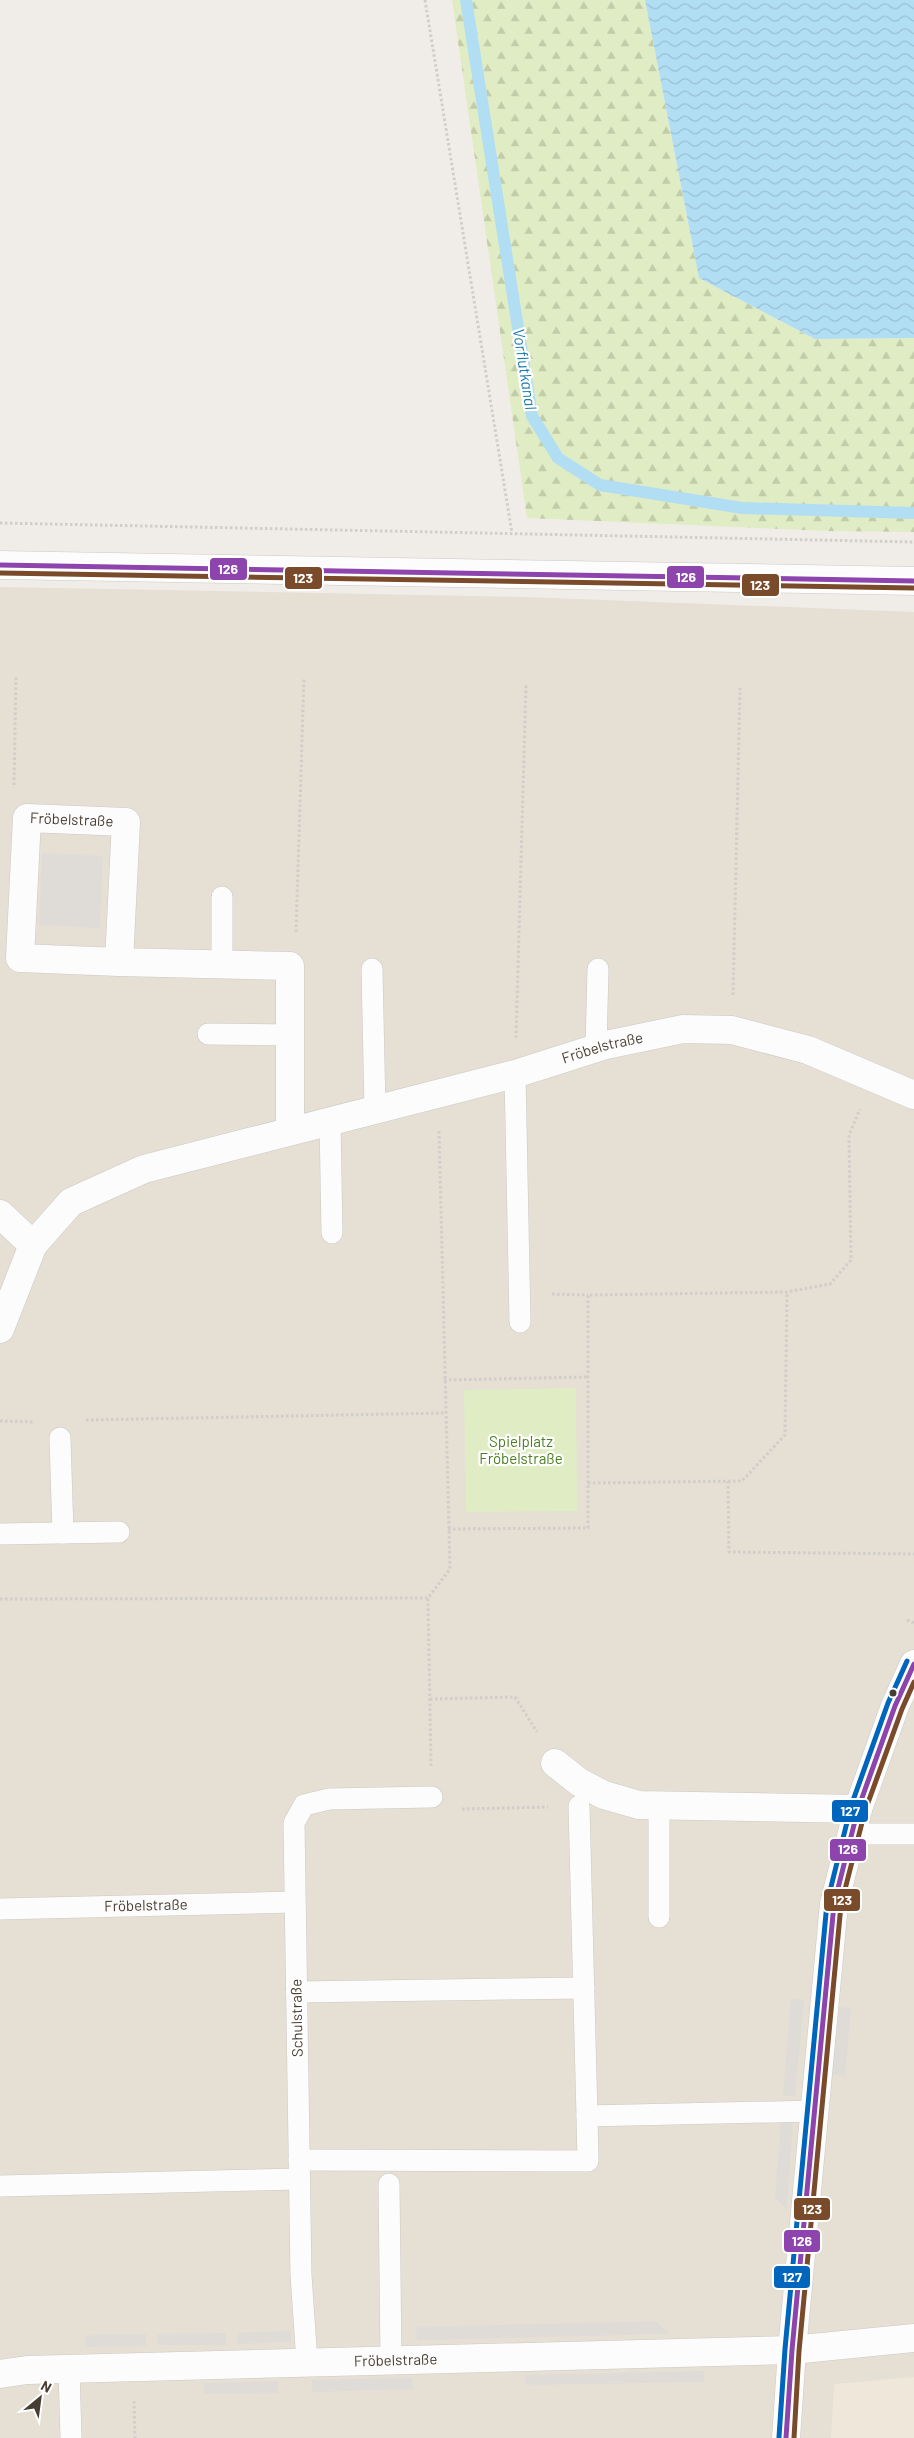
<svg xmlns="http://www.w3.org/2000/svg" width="914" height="2438" font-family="Barlow,sans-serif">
	<defs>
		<pattern id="forest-firs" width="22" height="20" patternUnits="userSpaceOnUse" patternTransform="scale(1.25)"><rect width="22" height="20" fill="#e0edc4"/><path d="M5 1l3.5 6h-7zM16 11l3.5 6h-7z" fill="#c2cca9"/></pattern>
		<pattern id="water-waves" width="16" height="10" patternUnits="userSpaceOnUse" patternTransform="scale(1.25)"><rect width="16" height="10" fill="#b2def4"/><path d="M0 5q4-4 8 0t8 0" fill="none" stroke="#9ac0d2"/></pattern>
	</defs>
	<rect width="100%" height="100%" fill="#f0ede8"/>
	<path fill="#e5dfd4" d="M 0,587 L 526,597 L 914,612 L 914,2438 L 0,2438 Z"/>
	<path fill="#efe7d9" d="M 914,2377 L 914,2438 L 831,2438 L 834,2384 Z"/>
	<path fill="url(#forest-firs)" d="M 452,0 L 645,0 L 699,278 L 815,339 L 914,338 L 914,532 L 828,531 L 527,518 Z"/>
	<path fill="#e0edc4" d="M 576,1388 L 577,1511 L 466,1512 L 464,1390 Z"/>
	<g fill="#dfdcd8">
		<path d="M 42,853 L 103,856 L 100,928 L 39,925 Z"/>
		<path d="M 791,1999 L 804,2000 L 795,2096 L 783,2096 Z"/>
		<path d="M 838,2007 L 851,2008 L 845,2076 L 832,2074 Z"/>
		<path d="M 781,2120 L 793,2120 L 787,2209 L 775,2198 Z"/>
		<path d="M 656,2321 L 669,2334 L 417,2340 L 416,2327 Z"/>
		<path d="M 291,2331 L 291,2342 L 237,2344 L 237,2333 Z"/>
		<path d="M 226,2333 L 226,2345 L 158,2345 L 157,2334 Z"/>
		<path d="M 146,2334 L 146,2346 L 85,2347 L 85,2335 Z"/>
		<path d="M 704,2371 L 704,2382 L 525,2385 L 525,2375 Z"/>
		<path d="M 412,2378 L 413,2389 L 312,2392 L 312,2380 Z"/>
		<path d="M 278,2381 L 278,2393 L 204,2394 L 204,2383 Z"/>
	</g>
	<path fill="url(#water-waves)" d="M 645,0 L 914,0 L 914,338 L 815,339 L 699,278 Z"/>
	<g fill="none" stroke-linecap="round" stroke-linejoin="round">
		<path stroke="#b2def4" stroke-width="12" d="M 466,0 L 532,416 L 558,458 L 600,485 L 742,508 L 914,513"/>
		<g stroke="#ccc9c4" stroke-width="22">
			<g id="service">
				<path d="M 222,897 L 222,965"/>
				<path d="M 372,969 L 375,1109"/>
				<path d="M 208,1034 L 290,1035"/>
				<path d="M 596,1048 L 598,969"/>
				<path d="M 515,1074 L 520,1322"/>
				<path d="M 330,1121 L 332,1233"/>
				<path d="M 60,1438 L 63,1533"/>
				<path d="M 0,1534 L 119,1532"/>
				<path d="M 659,1805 L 659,1917"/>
				<path d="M 579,1806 L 587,2116 L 814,2111"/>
				<path d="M 851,1834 L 914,1834"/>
				<path id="s1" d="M 0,1909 L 293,1902"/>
				<path d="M 296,1992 L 584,1988"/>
				<path d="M 299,2160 L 588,2161 L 587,2116"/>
				<path d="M 389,2184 L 391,2360"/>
				<path d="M 0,2186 L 299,2179"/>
				<path d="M 307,2362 L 301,2275 L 294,1823 L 304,1805 L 329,1799 L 432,1797"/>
				<path d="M 69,2369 L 71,2438"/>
			</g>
		</g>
		<g stroke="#ccc9c4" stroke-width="29">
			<g id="minor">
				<path id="s2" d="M 119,962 L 20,958 L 27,818 L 126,822 L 119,962 L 290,966 L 290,1131"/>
				<path d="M 0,1214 L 33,1245"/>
				<path id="s3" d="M 0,1329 L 33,1245 L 71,1202 L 144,1169 L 515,1074 L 606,1045 L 683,1029 L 732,1030 L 808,1050 L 914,1095"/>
				<path d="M 555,1763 L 579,1782 L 604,1795 L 639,1805 L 858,1809"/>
				<path id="s4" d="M 0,2374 L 27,2370 L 792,2350 L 914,2338"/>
				<path d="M 786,2438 L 792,2350 L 834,1904 L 858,1809 L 895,1706 L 914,1664"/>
			</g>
		</g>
		<g stroke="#ccc9c4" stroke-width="29">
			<path id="tertiary" d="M 0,565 L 914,581"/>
		</g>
		<g stroke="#d1cdc9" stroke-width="3" stroke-dasharray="2.5 2.5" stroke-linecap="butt">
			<path d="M 425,0 L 512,533"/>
			<path d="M 0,523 L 914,542"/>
			<path d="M 14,785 L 16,675"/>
			<path d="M 296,932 L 304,678"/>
			<path d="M 733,995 L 740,688"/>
			<path d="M 516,1038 L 526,684"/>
			<path d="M 552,1294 L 588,1295"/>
			<path d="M 444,1380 L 588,1377"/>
			<path d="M 86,1420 L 445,1413"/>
			<path d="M 0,1421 L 34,1422"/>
			<path d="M 728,1481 L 729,1552 L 914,1554"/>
			<path d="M 588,1483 L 742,1481 L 785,1435 L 787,1292"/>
			<path d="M 448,1529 L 588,1528 L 588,1295 L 787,1292 L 830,1284 L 851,1260 L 849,1135 L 860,1109"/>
			<path d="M 0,1599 L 428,1598"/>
			<path d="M 907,1620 L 914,1623"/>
			<path d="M 430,1699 L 515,1697 L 537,1732"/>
			<path d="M 431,1766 L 428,1598 L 450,1569 L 439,1130"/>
			<path d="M 462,1809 L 548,1807"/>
			<path d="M 134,2401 L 135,2438"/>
		</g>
		<use href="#service" stroke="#fdfcfc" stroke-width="21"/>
		<use href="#minor" stroke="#fdfcfc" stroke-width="28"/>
		<use href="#tertiary" stroke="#fdfcfc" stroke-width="28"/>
		<g stroke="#fff" stroke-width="9">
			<g id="bus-1">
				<path d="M 0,565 L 914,581"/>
				<path d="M 786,2438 L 792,2350 L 834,1904 L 858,1809 L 895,1706 L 914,1664"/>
			</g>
		</g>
		<g stroke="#fff" stroke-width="9">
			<g id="bus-2">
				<path d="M 0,573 L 914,588"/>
				<path d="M 794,2438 L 799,2351 L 841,1905 L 865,1811 L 902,1709 L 914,1682"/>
			</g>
		</g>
		<g stroke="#fff" stroke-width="9">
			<path id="bus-3" d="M 779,2437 L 785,2349 L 827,1903 L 851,1806 L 888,1703 L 907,1661"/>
		</g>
		<use href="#bus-1" stroke="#8e44ad" stroke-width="5"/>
		<use href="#bus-2" stroke="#7a4b2a" stroke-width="5"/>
		<use href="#bus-3" stroke="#0065bd" stroke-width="5"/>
	</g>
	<circle fill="#473e33" stroke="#fff" stroke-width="2" cx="893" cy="1693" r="4.5"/>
	<g text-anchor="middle" stroke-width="4.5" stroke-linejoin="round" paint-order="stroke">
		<g font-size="15" fill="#473e33" stroke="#fff">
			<text dy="5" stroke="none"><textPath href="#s2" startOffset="284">Fröbelstraße</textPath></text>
			<text dy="5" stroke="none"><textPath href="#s3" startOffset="702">Fröbelstraße</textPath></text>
			<text dy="5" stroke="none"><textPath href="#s1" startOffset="146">Fröbelstraße</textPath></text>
			<text transform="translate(297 2018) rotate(-91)" y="5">Schulstraße</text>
			<text dy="5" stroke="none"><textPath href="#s4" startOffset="396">Fröbelstraße</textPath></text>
		</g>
		<g font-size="15" fill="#4b7f20" stroke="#fff">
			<text x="521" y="1447">Spielplatz<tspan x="521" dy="17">Fröbelstraße</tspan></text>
		</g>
		<g font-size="16" font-style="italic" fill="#1e7bae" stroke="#fff">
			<text transform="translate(525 369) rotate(81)" y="6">Vorflutkanal</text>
		</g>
	</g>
	<g stroke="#fff" stroke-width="2">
		<rect x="209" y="557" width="39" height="24" rx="5" fill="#8e44ad"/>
		<rect x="666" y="565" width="39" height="24" rx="5" fill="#8e44ad"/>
		<rect x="284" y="566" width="39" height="24" rx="5" fill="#7a4b2a"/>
		<rect x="741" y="573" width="39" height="24" rx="5" fill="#7a4b2a"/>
		<rect x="831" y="1799" width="38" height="24" rx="5" fill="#0065bd"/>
		<rect x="829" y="1838" width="38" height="24" rx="5" fill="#8e44ad"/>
		<rect x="823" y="1888" width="38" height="24" rx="5" fill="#7a4b2a"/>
		<rect x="793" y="2197" width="38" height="24" rx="5" fill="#7a4b2a"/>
		<rect x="783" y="2229" width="38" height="24" rx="5" fill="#8e44ad"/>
		<rect x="773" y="2265" width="38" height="24" rx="5" fill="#0065bd"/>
	</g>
	<g font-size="14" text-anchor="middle" font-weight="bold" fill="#fff">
		<text x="228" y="574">126</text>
		<text x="686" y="582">126</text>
		<text x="303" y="583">123</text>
		<text x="760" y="590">123</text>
		<text x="850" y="1816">127</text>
		<text x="848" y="1854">126</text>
		<text x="842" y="1905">123</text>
		<text x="812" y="2214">123</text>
		<text x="802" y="2246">126</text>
		<text x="792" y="2282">127</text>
	</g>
	<g transform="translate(40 2398) rotate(29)" stroke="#ffffff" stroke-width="4" paint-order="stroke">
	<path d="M0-4L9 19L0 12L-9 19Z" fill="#473e33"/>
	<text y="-8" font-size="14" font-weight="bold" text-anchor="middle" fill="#473e33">N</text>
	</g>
</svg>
